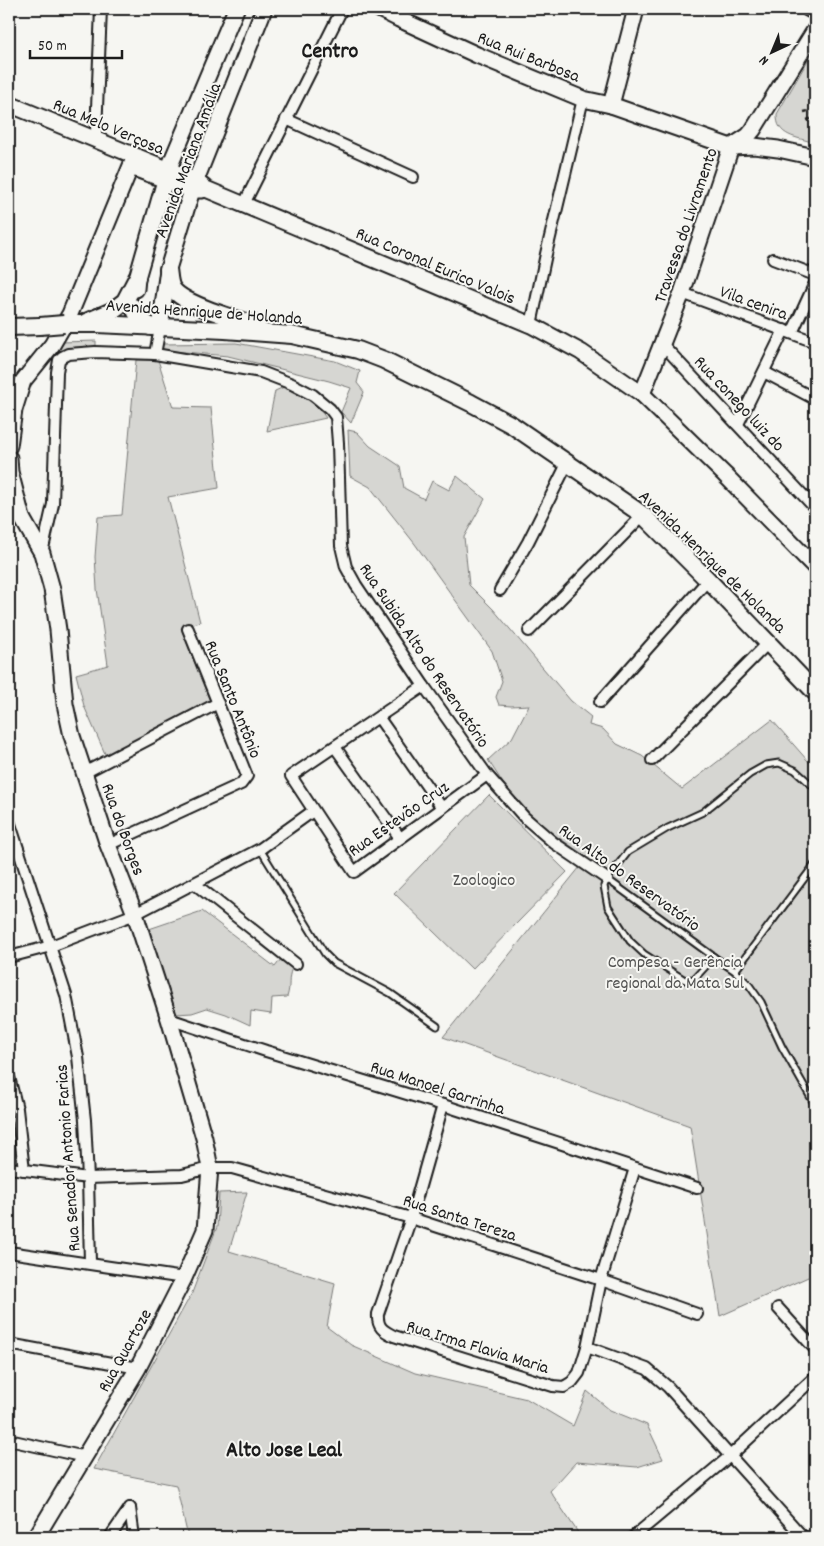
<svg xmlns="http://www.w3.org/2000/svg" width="824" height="1546" font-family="Dekko,sans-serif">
	<rect width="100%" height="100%" fill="#f6f6f2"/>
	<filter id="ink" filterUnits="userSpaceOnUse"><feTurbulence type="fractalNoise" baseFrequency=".02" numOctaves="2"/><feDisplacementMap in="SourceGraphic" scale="10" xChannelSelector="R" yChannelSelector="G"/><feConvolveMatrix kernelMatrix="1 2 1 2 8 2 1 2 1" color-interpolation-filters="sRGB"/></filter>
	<g filter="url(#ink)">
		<g fill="#d6d6d2" stroke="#797977">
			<path d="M 815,48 L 815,143 C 797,137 776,137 777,114 Z"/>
			<path d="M 96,341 L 96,348 L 54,353 L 61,342 Z"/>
			<path d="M 236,343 L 335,361 L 360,371 L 357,383 L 364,392 L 351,423 L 341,412 L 351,388 L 329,381 L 228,356 L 162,350 L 163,344 Z"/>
			<path d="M 136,360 L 158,360 L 173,407 L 211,408 L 219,488 L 168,497 L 200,622 L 181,628 L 210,701 L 106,756 L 84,706 L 76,674 L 108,665 L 97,589 L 95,557 L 98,517 L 122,515 Z"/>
			<path d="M 284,387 C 300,395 316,402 326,418 L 267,431 L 275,391 Z"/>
			<path d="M 348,430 L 357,432 L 370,446 L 400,466 L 404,488 L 424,499 L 432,481 L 449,490 L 457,476 L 485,499 L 464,537 L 469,585 L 493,609 L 571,701 L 591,717 L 589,725 L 603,729 L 617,744 L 642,756 L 682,789 L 772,720 L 815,769 L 815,1274 L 720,1316 L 690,1126 L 443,1037 L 580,867 L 589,860 L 584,855 L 543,827 L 508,791 L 488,760 L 512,738 L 529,705 L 511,706 L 499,705 L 496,697 L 502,681 L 492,651 L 415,544 L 370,487 L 350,476 Z"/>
			<path d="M 489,795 L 567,872 L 472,969 L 394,893 Z"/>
			<path d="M 202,911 L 275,967 L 281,959 L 292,968 C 287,980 291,985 287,997 L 272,998 L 271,1014 L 251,1011 L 250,1025 L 226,1014 L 207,1008 L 192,1013 L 176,1014 L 149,929 Z"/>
			<path d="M 247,1192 L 229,1251 L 335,1283 L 327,1327 L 351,1345 L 415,1373 L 527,1399 L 573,1426 L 587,1391 L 610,1410 L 647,1425 L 663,1459 L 637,1467 L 576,1462 L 550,1491 L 581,1537 L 188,1537 L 176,1485 L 94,1469 L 192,1293 L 217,1227 L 219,1193 Z"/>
		</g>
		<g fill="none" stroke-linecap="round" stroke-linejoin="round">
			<g stroke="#1c1c1c" stroke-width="9">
				<g id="lane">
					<path d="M 260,849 L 325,954 L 334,963 L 390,993 L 437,1026"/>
					<path d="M 607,879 L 714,957 L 735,971 L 749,985 L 761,1002 L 782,1047 L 815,1105"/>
					<path d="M 714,957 L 694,979 L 685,980 L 644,954 L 630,941 L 608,907 L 604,886 L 607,879 L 628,852 L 668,828 L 703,812 L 750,774 L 766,765 L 779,763 L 795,770 L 815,788"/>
					<path d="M 735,971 L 815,864"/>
				</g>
			</g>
			<g stroke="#1c1c1c" stroke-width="14">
				<g id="street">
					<path d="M 286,119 L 413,177"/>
					<path d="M 96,133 L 101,9"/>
					<path d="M 244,204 L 342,9"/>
					<path d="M 773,259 L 815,275"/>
					<path d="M 682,293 L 815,342"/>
					<path d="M 531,325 L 546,254 L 583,99"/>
					<path d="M 792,333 L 815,283"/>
					<path d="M 661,343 L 815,508"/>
					<path d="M 155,354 L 160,328"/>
					<path d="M 764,372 L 815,399"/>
					<path d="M 738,424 L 784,330"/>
					<path d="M 42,553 L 53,504 L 57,372 L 59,360 L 62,357 L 68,354 L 95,352 L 155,354 L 261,372 L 292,384 L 313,395 L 330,409 L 336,417 L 338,443 L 341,546 L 346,567 L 356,585 L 424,686 L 487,775 L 524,817 L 554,843 L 607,879"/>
					<path d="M 500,590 L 528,542 L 568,462"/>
					<path d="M 529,631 L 643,515"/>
					<path d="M 424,686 L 291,776 L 354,872 L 487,775"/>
					<path d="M 600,702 L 708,580"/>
					<path d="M 379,718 L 442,808"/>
					<path d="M 335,747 L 400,838"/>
					<path d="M 652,760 L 769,642"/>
					<path d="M 84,773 L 218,703"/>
					<path d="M 9,821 L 66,995 L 78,1057 L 85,1120 L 88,1178 L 90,1263"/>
					<path d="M 108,845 L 241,784 L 247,776 L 188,629"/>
					<path d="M 195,884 L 296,964"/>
					<path d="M 9,957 L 51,946 L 135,914 L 260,849 L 313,811"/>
					<path d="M 169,1019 L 266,1051 L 443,1105 L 697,1188"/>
					<path d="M 9,1077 L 17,1109 L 24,1170"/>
					<path d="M 443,1105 L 411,1218 L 378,1314 C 377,1327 383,1331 394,1336 L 553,1386 L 564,1387 L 572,1382 L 579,1373 L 587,1347 L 601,1280 L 635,1168"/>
					<path d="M 9,1168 L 88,1178 L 182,1175 L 210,1168 L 232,1168 L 411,1218 L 601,1280 L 697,1314"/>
					<path d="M 9,1252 L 184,1278"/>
					<path d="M 778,1308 L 815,1349"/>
					<path d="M 9,1344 L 138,1368"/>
					<path d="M 587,1347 L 647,1369 L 668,1387 L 803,1537"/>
					<path d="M 9,1440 L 85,1457"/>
					<path d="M 130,1508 L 134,1537"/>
					<path d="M 110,1537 L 130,1508"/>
					<path d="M 633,1537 L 730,1456 L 815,1377"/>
				</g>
			</g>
			<g stroke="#1c1c1c" stroke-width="19">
				<g id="secondary">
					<path d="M 379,9 L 399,19 L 477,55 L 583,99 L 611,105 L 731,147 L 754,146 L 778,149 L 815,157"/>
					<path d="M 809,9 L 815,11"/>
					<path d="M 9,104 L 196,181 L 206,189 L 531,325 L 581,352 L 642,394 L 725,475 L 815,567"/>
					<path d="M 611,105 L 636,9"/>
					<path d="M 131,167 L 192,190 L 202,190"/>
					<path d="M 136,289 L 137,278 L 168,170 L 236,9"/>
					<path d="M 160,328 L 168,269 L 192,190 L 264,9"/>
					<path d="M 642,394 L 682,293 L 731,147 L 748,136 L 753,130 L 815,30"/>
					<path d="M 9,446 L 14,410 L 23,381 L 52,345 L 70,314 L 135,156"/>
					<path d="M 9,458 L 10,472 L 22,518"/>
					<path d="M 9,508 L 22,518 L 42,553 L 52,589 L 58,630 L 65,704 L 72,736 L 108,845 L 135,914 L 169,1019 L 204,1138 L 210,1168 L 205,1230 L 184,1278 L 138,1368 L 36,1537"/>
				</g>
			</g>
			<g stroke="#1c1c1c" stroke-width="20">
				<g id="primary">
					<path d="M 168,269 C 169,275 169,283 172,288 C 182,304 237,320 257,325"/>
					<path d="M 133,307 L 140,319 L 151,327"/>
					<path d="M 86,322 L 112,311 L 125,301 L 137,278"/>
					<path d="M 64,324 L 97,324 L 225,330 L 292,335 L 358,350 L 384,360 L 471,403 L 512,425 L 643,515 L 708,580 L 815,692"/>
					<path d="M 9,327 L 40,326"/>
				</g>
			</g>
			<g stroke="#1c1c1c" stroke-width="2.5" stroke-dasharray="4 4" stroke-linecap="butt">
				<path d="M 815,104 C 812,110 812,117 815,123"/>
				<path d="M 804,112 L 813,110"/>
				<path d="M 807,120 L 813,118"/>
			</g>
			<use href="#lane" stroke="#f6f6f2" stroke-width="5"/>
			<use href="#street" stroke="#f6f6f2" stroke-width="10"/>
			<use href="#secondary" stroke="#f6f6f2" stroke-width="15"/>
			<use href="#primary" stroke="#f6f6f2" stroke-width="16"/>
			<g stroke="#1c1c1c" stroke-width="20" stroke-linecap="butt">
				<path id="primary-bridge" d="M 40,326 L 64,324"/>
			</g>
			<use href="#primary-bridge" stroke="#f6f6f2" stroke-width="16"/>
		</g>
	</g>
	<g text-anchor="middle" stroke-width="4" stroke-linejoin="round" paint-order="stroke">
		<g font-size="18" fill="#1c1c1c" stroke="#f6f6f2">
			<text transform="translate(529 56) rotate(22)" y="6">Rua Rui Barbosa</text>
			<text transform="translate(109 126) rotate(23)" y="6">Rua Melo Verçosa</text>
			<text transform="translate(187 160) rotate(-70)" y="6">Avenida Mariana Amália</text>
			<text transform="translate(685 225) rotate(-71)" y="6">Travessa do Livramento</text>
			<text transform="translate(436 265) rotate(23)" y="6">Rua Coronal Eurico Valois</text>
			<text transform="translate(754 302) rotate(20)" y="6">Vila cenira</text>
			<text transform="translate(204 311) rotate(4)" y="6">Avenida Henrique de Holanda</text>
			<text transform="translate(740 403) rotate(47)" y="6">Rua conego luiz do</text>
			<text transform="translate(713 561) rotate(44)" y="6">Avenida Henrique de Holanda</text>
			<text transform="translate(425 655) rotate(56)" y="6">Rua Subida Alto do Reservatório</text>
			<text transform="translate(234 699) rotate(68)" y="6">Rua Santo Antônio</text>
			<text transform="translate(398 818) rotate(-35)" y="6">Rua Estevão Cruz</text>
			<text transform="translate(124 829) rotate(70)" y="6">Rua do Borges</text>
			<text transform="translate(630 877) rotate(36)" y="6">Rua Alto do Reservatório</text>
			<text transform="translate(438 1087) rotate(18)" y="6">Rua Manoel Garrinha</text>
			<text transform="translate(67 1158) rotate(-94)" y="6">Rua Senador Antonio Farias</text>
			<text transform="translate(460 1217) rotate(18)" y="6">Rua Santa Tereza</text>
			<text transform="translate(478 1346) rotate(17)" y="6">Rua Irma Flavia Maria</text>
			<text transform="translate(124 1350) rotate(-61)" y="6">Rua Quartoze</text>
		</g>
		<g font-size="18" fill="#545453" stroke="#f6f6f2">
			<text x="484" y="885">Zoologico</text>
			<text x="675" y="967">Compesa - Gerência<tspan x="675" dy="21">regional da Mata Sul</tspan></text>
		</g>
		<g font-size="22" font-weight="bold" fill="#1c1c1c" stroke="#f6f6f2">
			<text x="330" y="57">Centro</text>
			<text x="284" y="1456">Alto Jose Leal</text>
		</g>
	</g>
	<rect width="824" height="1546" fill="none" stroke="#f6f6f2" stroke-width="30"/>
	<rect x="15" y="15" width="794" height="1516" fill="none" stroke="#1c1c1c" stroke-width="2" filter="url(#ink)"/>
	<g transform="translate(772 52) rotate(224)" stroke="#f6f6f2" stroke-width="4" paint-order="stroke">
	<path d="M0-4L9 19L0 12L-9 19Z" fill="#1c1c1c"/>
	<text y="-8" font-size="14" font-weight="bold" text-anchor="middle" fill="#1c1c1c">N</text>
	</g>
	<path d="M30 50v8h92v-8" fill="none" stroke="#1c1c1c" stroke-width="2.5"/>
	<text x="38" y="50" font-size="15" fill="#1c1c1c" stroke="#f6f6f2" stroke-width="4" paint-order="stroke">50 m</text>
</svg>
